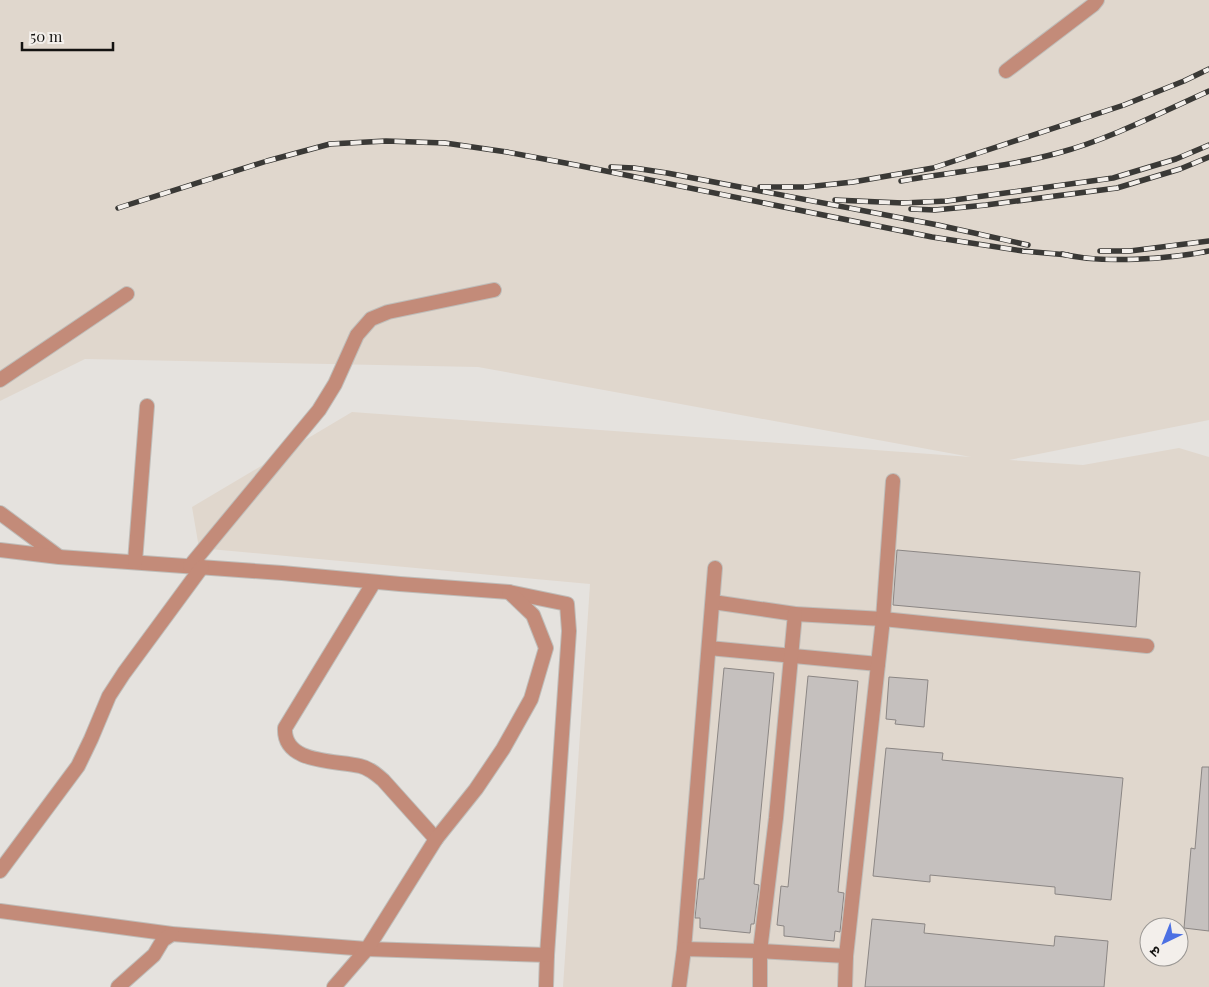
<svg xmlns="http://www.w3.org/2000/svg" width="1209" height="987" font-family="'Playfair Display','Noto Sans Devanagari',serif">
	<rect width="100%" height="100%" fill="#e5e2de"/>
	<path fill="#e0d7cd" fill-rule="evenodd" d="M 0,0 L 1209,0 L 1209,420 L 1009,460 L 1083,465 L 1179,448 L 1209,457 L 1209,987 L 563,987 L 590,584 L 199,548 L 192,507 L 352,412 L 971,457 L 478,367 L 85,359 L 0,401 ZM 1149,927 L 1179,927 L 1179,957 L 1149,957 Z"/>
	<g fill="#c5c0be" stroke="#8b8684">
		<path d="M 897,550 L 1140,572 L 1136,627 L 893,605 Z"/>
		<path d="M 724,668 L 774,673 L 754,884 L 759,885 L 754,924 L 751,924 L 750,933 L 700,928 L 700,918 L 695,918 L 699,879 L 704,879 Z"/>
		<path d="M 808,676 L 858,681 L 838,892 L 844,893 L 840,932 L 835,931 L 834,941 L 784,936 L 784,926 L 777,925 L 781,886 L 788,887 Z"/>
		<path d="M 889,677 L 928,680 L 924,727 L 895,724 L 896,720 L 886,719 Z"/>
		<path d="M 886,748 L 943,753 L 942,760 L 1123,778 L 1111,900 L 1055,894 L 1055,887 L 930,875 L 930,882 L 873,876 Z"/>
		<path d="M 1202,767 L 1209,767 L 1209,931 L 1184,928 L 1191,848 L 1195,849 Z"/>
		<path d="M 872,919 L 925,924 L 924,933 L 1054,946 L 1055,936 L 1108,941 L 1104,987 L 865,987 Z"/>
	</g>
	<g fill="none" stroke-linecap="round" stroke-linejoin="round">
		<g stroke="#bfbdb9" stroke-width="16">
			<g id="minor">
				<path d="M 1006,71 L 1093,5 L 1097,0"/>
				<path d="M 0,380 L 127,294"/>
				<path d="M 0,513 L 58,556"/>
				<path d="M 0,550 L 59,557 L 282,573 L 400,584 L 509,592 L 567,604 L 569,631 L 547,955 L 546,987"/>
				<path d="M 135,562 L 147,406"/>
				<path d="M 190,566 L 319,410 L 335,384 L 357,335 L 371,319 L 388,312 L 494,290"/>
				<path d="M 374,582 L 285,728 C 283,764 335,760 360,766 C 369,768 376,774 383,780 L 436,839"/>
				<path d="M 713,602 L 795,614 L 883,619 L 1147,646"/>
				<path d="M 709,648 L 878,664"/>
				<path d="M 0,871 L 78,766 L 91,739 L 109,696 L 124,673 L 202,567"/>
				<path d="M 0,911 L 172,934 L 367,949 L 547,955"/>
				<path d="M 684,949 L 715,568"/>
				<path d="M 118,987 L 154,955 L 163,940 L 172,934"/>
				<path d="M 334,987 L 367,949 L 436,839 L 476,789 L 503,749 L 531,699 L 546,648 L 533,615 L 509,592"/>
				<path d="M 679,987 L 684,949 L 760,951 L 846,956"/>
				<path d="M 760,987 L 760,951 L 776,818 L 795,614"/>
				<path d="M 845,987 L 846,956 L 883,619 L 893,481"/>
			</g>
		</g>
		<use href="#minor" stroke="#c38b79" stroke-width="14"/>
		<g stroke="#3a3936" stroke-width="5.5">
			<g id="rail">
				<path d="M 611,167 L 634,168 L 667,173 L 938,225 L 1028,245"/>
				<path d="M 901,181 C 953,172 1007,167 1058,153 C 1110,139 1160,113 1209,91"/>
				<path d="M 760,187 L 806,187 L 853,182 L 933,168 L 1124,105 L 1184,81 L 1209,69"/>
				<path d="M 835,200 L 903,203 L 947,201 L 1113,178 L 1176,159 L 1209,145"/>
				<path d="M 118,208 L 267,161 L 330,144 L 386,141 L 445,143 L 507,152 L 576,165 L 932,237 L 1023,251 L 1068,255"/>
				<path d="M 911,209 L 935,210 L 986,205 L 1117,188 L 1180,169 L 1209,157"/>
				<path d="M 1100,251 L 1130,251 L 1209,241"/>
				<path d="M 1062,254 C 1102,264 1169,259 1209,251"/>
			</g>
		</g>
		<use href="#rail" stroke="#f3efeb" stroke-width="4" stroke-dasharray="11" stroke-linecap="butt"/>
	</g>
	<g transform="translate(1164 942) rotate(223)"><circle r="24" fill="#f3efeb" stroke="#9a9794"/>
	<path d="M0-4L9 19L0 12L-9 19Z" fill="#4c70e3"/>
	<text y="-8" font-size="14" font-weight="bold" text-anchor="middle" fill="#141311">उ</text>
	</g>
	<path d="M22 42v8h91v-8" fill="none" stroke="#141311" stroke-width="2.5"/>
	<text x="30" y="42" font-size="15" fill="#141311" stroke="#f3efeb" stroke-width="4" paint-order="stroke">50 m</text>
</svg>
